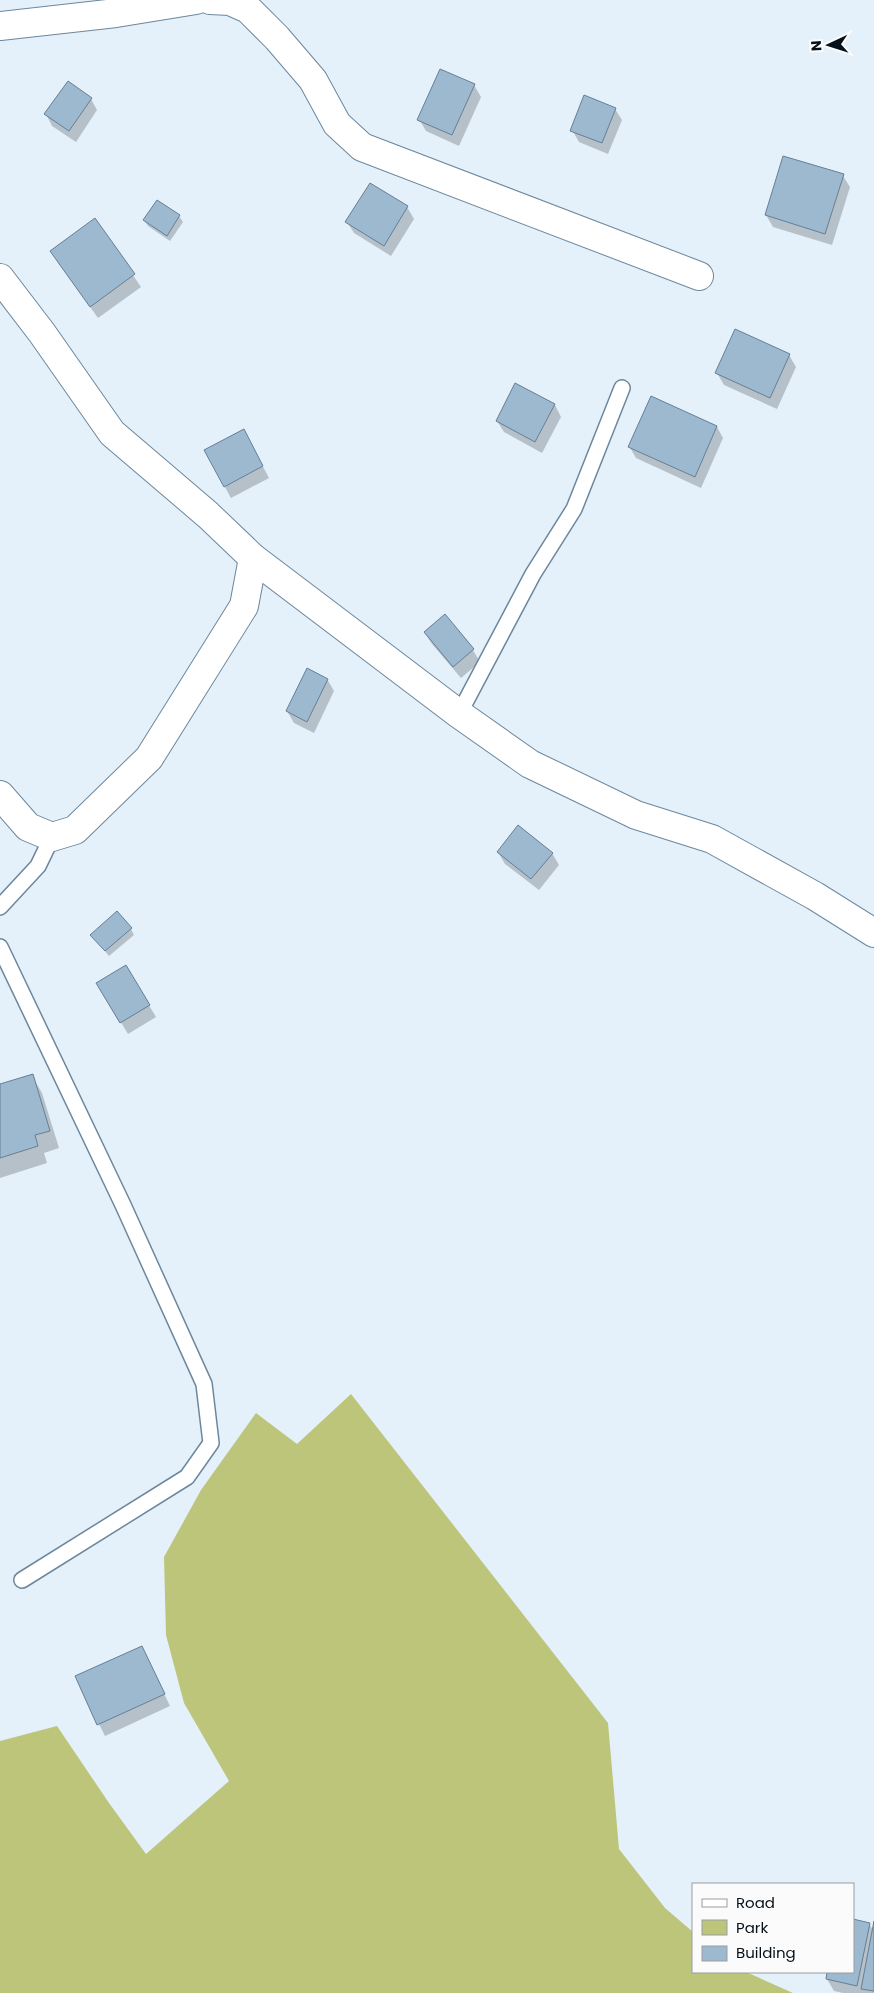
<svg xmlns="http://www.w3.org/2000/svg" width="874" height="1993" font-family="Poppins,sans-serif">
	<rect width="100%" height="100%" fill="#e4f0fa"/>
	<path fill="#bcc57a" d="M 351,1394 L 608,1723 L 619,1849 L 665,1908 L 693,1932 L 693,1972 L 746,1972 L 793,1993 L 0,1993 L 0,1741 L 57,1726 L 109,1803 L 146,1854 L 229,1781 L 184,1703 L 166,1635 L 164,1557 L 201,1490 L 256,1413 L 297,1444 Z"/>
	<g fill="#0003">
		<path d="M 441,70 L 474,85 L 481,97 L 459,146 L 426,131 L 419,119 Z"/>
		<path d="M 91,99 L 97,110 L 76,142 L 52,126 L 46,114 Z"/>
		<path d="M 615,109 L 622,120 L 608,154 L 579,142 L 572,130 Z"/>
		<path d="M 843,176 L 850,187 L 832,245 L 773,227 L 766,215 Z"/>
		<path d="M 157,202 L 179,216 L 183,222 L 170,241 L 148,226 L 144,220 Z"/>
		<path d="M 407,207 L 414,219 L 391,256 L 354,233 L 347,222 Z"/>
		<path d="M 95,220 L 141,287 L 98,318 L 59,263 Z"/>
		<path d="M 789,355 L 796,367 L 777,409 L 724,385 L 717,373 Z"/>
		<path d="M 516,384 L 555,405 L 561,417 L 542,453 L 504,432 L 497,421 Z"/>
		<path d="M 717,427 L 723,438 L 701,488 L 636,458 L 629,446 Z"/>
		<path d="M 250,442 L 269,478 L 231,498 L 225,487 Z"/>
		<path d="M 445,616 L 473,650 L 480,662 L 461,678 L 432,644 L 425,633 Z"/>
		<path d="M 327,679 L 334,691 L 314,733 L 294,723 L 287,711 Z"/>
		<path d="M 498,852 L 552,853 L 559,865 L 539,890 L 505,864 Z"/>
		<path d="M 131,929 L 134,935 L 109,956 L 92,935 Z"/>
		<path d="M 126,967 L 156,1017 L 128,1034 L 98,984 Z"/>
		<path d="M 32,1076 L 42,1093 L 59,1148 L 44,1153 L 47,1163 L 0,1178 L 0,1086 Z"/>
		<path d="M 142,1647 L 170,1706 L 105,1736 L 99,1724 Z"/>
		<path d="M 853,1920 L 869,1924 L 873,1930 L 874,1926 L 874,1993 L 843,1993 L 834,1991 L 827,1979 L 829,1972 L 853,1972 Z"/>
	</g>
	<g fill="#9db9d0" stroke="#657f95">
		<path d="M 440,69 L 475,84 L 452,135 L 417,120 Z"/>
		<path d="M 68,81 L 92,98 L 69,131 L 44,114 Z"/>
		<path d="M 584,95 L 616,108 L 602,143 L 570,131 Z"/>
		<path d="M 783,156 L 844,174 L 825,234 L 765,215 Z"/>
		<path d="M 370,183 L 408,206 L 384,246 L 345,222 Z"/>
		<path d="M 157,200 L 180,215 L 167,236 L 143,220 Z"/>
		<path d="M 95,218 L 135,274 L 90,307 L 50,251 Z"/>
		<path d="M 735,329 L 790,354 L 770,398 L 715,373 Z"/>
		<path d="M 515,383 L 555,404 L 535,442 L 496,421 Z"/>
		<path d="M 651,396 L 717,426 L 695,477 L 628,447 Z"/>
		<path d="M 244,429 L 263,466 L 224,487 L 204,450 Z"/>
		<path d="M 445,614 L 474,649 L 453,667 L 424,632 Z"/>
		<path d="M 307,668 L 328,679 L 307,722 L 286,711 Z"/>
		<path d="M 518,825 L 553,853 L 531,879 L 497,852 Z"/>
		<path d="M 117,911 L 132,928 L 105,951 L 90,935 Z"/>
		<path d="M 126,965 L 150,1005 L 120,1023 L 96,983 Z"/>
		<path d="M 33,1074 L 50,1131 L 35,1135 L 38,1146 L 0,1158 L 0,1084 Z"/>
		<path d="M 142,1646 L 165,1694 L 97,1725 L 75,1676 Z"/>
		<path d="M 853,1919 L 870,1923 L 857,1986 L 826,1979 L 827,1972 L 853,1972 Z"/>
		<path d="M 874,1921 L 874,1991 L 861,1989 Z"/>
	</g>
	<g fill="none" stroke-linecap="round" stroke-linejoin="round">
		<g stroke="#6c879d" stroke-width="18">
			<g id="lane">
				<path d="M 459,714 L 533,574 L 574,509 L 622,388"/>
				<path d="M 0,907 L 38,866 L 52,837"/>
				<path d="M 0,947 L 123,1205 L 204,1384 L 211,1443 L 187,1477 L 22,1580"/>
			</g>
		</g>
		<g stroke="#6c879d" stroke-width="30">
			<g id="street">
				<path d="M 210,0 L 230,1 L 248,9 L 277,38 L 313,80 L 337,124 L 362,147 L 699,276"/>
				<path d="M 0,26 L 116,13 L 196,0"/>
				<path d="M 0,278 L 42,333 L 112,433 L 208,515 L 253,558 L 459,714 L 530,764 L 636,815 L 712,839 L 815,896 L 874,933"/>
				<path d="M 0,795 L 28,827 L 52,837 L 75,830 L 149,758 L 244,606 L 253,558"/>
			</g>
		</g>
		<use href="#lane" stroke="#fff" stroke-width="15"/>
		<use href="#street" stroke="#fff" stroke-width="28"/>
	</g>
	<rect x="692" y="1883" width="162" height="90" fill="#fbfbfb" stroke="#999da1"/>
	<rect x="702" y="1899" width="25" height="8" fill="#ffffff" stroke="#999da1"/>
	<text x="736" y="1908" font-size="15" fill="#071119">Road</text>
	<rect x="702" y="1920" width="25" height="15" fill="#bcc57a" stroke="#999da1"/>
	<text x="736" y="1933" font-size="15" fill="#071119">Park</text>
	<rect x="702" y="1946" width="25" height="15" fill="#9db9d0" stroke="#999da1"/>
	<text x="736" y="1958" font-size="15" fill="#071119">Building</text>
	<g transform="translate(829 45) rotate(266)" stroke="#fbfbfb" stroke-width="4" paint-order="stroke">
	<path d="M0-4L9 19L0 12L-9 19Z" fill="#071119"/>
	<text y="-8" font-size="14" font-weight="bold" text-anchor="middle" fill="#071119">N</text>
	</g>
</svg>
